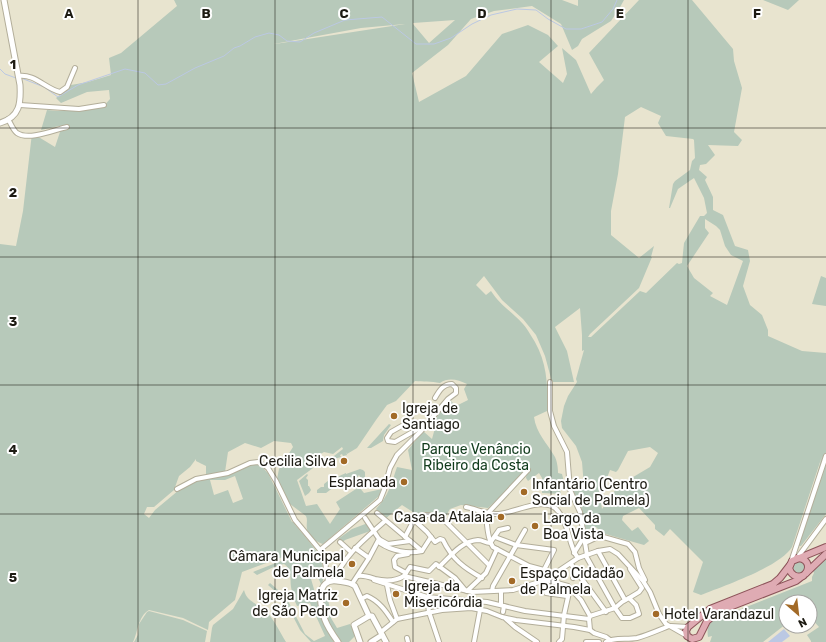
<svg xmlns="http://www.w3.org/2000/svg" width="826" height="642" font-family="Rubik,sans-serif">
	<rect width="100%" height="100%" fill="#e8e4cf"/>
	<g fill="#b7c9ba" fill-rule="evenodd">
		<path d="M 174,0 L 562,0 L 578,6 L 578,0 L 624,0 L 619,9 L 611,21 L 582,39 L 578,46 L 572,50 L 561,24 L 532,6 L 494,11 L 471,19 L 448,45 L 412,73 L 419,102 L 466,76 L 502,34 L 528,25 L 548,35 L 558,46 L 539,62 L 563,83 L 567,74 L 562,48 L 576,60 L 591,94 L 597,87 L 604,80 L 589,53 L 639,0 L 692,0 L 733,49 L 734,61 L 742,88 L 734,132 L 742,140 L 738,146 L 708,145 L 715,155 L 706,164 L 700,165 L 699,170 L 707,177 L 705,180 L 713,197 L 713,210 L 723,215 L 735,246 L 748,250 L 750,261 L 743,286 L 750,305 L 762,315 L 768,330 L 768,336 L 802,351 L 826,353 L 826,514 L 801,546 L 798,546 L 822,456 L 792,547 C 780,567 723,586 701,595 L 693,592 L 703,562 L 670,529 L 664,536 L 655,529 L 655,525 L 639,508 L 623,516 L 622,520 L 632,531 L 638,527 L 649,541 L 644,545 L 602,533 L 596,527 L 585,530 L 581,506 L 572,489 L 584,487 L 582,462 L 576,446 L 562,428 L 561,421 L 564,406 L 568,396 L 577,382 L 576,379 L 584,350 L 582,351 L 582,335 L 580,308 L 555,327 L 567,351 L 574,382 L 552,382 L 545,356 L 536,335 L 523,319 L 502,300 L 484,276 L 476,285 L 486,295 L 491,291 C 500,305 512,312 523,324 C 526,327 528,331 530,334 C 547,359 548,382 547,411 L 534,417 C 536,433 547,443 555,457 C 557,461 558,468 558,473 L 562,474 L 564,482 L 558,483 L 561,494 L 542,493 L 542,478 L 539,473 L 528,481 L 526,478 L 527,472 L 488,508 L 461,505 L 450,509 L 444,519 L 434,514 L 416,514 L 402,505 L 385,519 L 376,509 C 388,497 392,482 397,467 L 412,470 L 408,450 L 423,431 L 432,439 L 435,428 L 430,423 L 450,400 L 456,406 L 468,400 L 464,389 L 467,384 C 458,380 449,377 440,383 C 431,381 423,382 415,381 L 396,401 L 387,405 L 376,420 L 357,448 L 347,454 L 346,452 L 347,455 L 343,456 L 342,454 L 340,455 L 341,457 L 331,460 L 330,459 L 343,449 L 342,447 L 333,454 L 324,452 L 308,461 L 313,468 L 297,480 L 306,506 L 317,504 L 330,524 L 340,509 L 336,502 L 359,487 L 364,493 L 382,489 L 379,496 L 323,544 C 317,543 308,535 307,529 C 306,524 308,520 306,516 L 290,504 L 277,479 L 279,469 L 293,447 L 291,443 L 274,441 L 261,448 L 245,443 L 228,452 L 225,472 L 206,475 L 206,466 L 196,461 L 196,459 L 190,467 L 179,476 L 174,490 L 154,507 L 147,507 L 144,514 L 149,518 L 155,510 L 179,490 L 198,480 L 225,476 L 255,463 L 262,467 L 268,473 L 292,522 L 293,522 C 307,541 330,558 322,584 L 321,584 L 314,569 L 309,572 L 323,620 L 334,642 L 311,642 L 300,630 L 284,599 L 268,585 L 270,583 L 286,597 L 305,634 L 314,641 L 325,636 L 310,603 L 297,606 C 294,600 292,593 291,587 C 290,579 292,569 284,564 L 276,566 L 257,575 L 253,572 L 281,561 L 292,559 L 291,554 L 242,572 L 235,600 L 209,622 L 208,630 L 183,618 L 149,610 C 138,616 138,632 133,642 L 0,642 L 0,244 L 16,246 L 23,211 L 32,133 L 55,147 L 60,132 L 59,126 L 41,130 L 47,110 L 58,111 L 102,108 L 110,99 L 109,90 L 87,92 L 61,103 L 56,98 L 66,90 L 71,85 L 88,82 L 111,75 L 109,58 L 121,53 L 177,6 ZM 455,20 L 429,43 L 413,24 L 413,23 ZM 405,24 L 275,44 L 274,44 L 361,28 ZM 641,107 L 661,116 L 658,123 L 666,136 L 693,139 L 694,140 L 695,158 L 692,161 L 690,170 L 675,181 L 673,184 L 669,208 L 670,208 L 678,189 L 694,178 L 704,198 L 707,213 L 704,216 L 700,216 L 684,243 L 682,263 L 679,264 L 677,263 L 646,293 L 640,291 L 591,337 L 588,337 L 590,334 L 639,288 L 652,257 L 651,257 L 654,246 L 639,258 L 611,235 L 611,211 L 618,174 L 625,117 ZM 705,219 L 716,226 L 720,230 L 725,246 L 731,255 L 743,261 L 727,305 L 710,296 L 713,293 L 694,278 L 687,266 L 709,233 L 705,228 ZM 650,447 L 658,453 L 650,467 L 618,486 L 602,509 L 598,484 L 605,483 L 610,470 L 616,472 L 618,470 L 628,451 ZM 235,476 L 243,499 L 233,503 L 228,490 L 214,495 L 210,480 L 225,480 Z"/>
		<path d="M 763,0 L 799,0 L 788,10 Z"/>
		<path d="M 821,276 L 826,278 L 826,306 L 812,304 Z"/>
		<path d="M 389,424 L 391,425 L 384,435 L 383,441 L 371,448 L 367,448 Z"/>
		<path d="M 360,469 L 363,470 L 365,472 L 365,479 L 362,480 L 359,475 L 355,480 L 338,484 L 326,493 L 317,493 L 317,490 L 321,487 L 324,487 L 324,484 L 333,477 L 334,480 L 337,478 L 337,477 L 346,473 L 346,474 Z"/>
		<path d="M 307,474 L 308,475 L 306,478 L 308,480 L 308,486 L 309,486 L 311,490 L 309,493 L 305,496 L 299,481 Z"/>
		<path d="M 368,523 L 373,530 L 345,540 L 343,542 L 338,539 L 352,529 Z"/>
		<path d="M 826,559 L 826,642 L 811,642 L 811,641 L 807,635 L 819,627 L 810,617 L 810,602 L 786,602 L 786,624 L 763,642 L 710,642 L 712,636 L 708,637 C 705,621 718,615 731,613 L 812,581 L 812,577 L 814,573 L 813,571 Z"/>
		<path d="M 796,560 L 804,563 L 805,569 C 801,574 799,575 793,572 L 791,565 Z"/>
		<path d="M 244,590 C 247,603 260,604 267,612 C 274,620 280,632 286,642 L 210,642 L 212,628 L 213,625 L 233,609 Z"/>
		<path d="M 328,598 L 331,618 L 337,628 L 350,624 L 355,636 L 349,642 L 340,642 L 327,621 L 323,599 Z"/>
		<path d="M 149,611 L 183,620 L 207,631 L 205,642 L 134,642 L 138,635 L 139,624 L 147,612 Z"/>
	</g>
	<path fill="#bbc8e3" d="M 784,629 L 790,636 L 782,642 L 768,642 Z"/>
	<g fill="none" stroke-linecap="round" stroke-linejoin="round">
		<g stroke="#bbc8e3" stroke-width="1">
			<path d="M 0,69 L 5,74 L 16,78"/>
			<path d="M 21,78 L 44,87 L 58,97 L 78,85 L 125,69 L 145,73 L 158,85 L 166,84 L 195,68 L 224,56 L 234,48 L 240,46 L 255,37 L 269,33 L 279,35 L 287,41 L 300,42 L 314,33 L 345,20 L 382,17 L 416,44 L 434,44 L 451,38 L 472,24 L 491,15 L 517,9 L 536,10 L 548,19 L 566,29 L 581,29 L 602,22 L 613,9 L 617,0"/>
		</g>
		<g stroke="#b3ae9a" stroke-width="6">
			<g id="minor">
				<path d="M 18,76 C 34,73 46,89 60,92 L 67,87 L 75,68"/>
				<path d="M 20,105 L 79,109 L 104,105"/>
				<path d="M 8,119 C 11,124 13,130 17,133 C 29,141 54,130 67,127"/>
				<path d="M 550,382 L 550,411 L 554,426 L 567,452 L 570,490 L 580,512 L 587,555"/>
				<path d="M 407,423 L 391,432 L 387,438 L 388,441 L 395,442 L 423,426"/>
				<path d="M 177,489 L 196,479 L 228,473 L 250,463 L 258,462 L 264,465 L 268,468 L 276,481 L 295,520 L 320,550 L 325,562 L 328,581"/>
				<path d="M 466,507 C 476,509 486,514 496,514 C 514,514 545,494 558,511 C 570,525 568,546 578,558"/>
				<path d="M 377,513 L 422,551"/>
				<path d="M 487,514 C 486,522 488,540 493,547 L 529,566 L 544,570 L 546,580 L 568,586 L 581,600 L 590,616"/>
				<path d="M 487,514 L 528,470"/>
				<path d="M 414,520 L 427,532 L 435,542 L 440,539 L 443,540 C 452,559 464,568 482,578"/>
				<path d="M 405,537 L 414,520 L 418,516 C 427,514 437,516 444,520 L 489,565"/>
				<path d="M 495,537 L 516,545 L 554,550 L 544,570"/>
				<path d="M 379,539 L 380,543 C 392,551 408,554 422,551 L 431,537"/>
				<path d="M 379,539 L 388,544 L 410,541"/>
				<path d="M 340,542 L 351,552"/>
				<path d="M 585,543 L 600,536 L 628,544 L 635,552 L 639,568 L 645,580"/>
				<path d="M 355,548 L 369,558"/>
				<path d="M 320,550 L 380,500 L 384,490 L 390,468 L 397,455 L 421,431 L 448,399 L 456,393 L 456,388 L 452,384 C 443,384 439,391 435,398"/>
				<path d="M 598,551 L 625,600"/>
				<path d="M 574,553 L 584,537"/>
				<path d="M 586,556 L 615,608 L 590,616 L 589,619 L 590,630"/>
				<path d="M 797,558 L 826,519"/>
				<path d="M 791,562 L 826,456"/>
				<path d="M 571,564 L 606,612"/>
				<path d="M 439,567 C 450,557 461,541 478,540 C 483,540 485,543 490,543 L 499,530 L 508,528"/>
				<path d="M 406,573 L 395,567 L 394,560 L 397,556 L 408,554"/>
				<path d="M 358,576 C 364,575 369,577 375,579 C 384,581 396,581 404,576 L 472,592 L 513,590 L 546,580 L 557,572 L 578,558 L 598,551 L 610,549 L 618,554 L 643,581 L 650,592 L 659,614 L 666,624 L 687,636"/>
				<path d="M 404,576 L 410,567 L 429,571 L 436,564 L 455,578 L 465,590"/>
				<path d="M 573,578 L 577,572"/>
				<path d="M 374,580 L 427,597 L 487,602 L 525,611 L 589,619"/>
				<path d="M 334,581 C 344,555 365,539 385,521"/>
				<path d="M 352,584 L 369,558 L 379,539 L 365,518"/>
				<path d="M 387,585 L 390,600 L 397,619"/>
				<path d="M 467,591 L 486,573 L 497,549"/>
				<path d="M 492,591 L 493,586 L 525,530"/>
				<path d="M 546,593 L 567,596"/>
				<path d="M 427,597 L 429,612 L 439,642"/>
				<path d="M 629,598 L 636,605 L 639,614 L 630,618 L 622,618 L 615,608 L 622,602 Z"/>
				<path d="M 629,598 L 639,592 L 642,588 L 630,569"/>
				<path d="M 361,599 L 367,596 C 379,601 386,611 393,622"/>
				<path d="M 501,605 L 501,591"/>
				<path d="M 503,612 L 504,606"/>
				<path d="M 506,619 L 515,627 L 537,642"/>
				<path d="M 671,626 L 688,627"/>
				<path d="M 381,632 L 397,619 L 442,610 L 471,608 L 487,611 L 502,617 L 516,620 L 574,627 L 590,630 L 594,633 L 606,637 L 610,640"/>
				<path d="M 407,638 L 408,642"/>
				<path d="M 474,642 L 480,610"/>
				<path d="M 559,642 L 562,639 L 564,615 L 570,588"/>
				<path d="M 586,642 L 599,642"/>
				<path d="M 606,642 C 614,637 627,640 637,638 C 648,635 659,630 669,626"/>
			</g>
		</g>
		<g stroke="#b3ae9a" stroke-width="7">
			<g id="tertiary">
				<path d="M 0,123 C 20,117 21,103 20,85 L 4,0"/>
				<path d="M 338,642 C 333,635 328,628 325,620 C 320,607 315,578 337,581 C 343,582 350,582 355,586 L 369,616 L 372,616 L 386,642"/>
				<path d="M 360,642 L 354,625 L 369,616"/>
				<path d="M 371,642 L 382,635"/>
			</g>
		</g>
		<g stroke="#8d545a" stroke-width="8">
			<g id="primary">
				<path d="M 797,558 C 806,558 811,565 806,573"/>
				<path d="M 790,565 L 780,578 L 773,584 L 710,609 L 688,627 L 686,631 L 687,636 L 692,639 L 699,637 L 707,621 L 717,612 L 796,581 L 805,574 L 826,554"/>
				<path d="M 803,576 C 796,578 791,575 789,568 L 792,561 L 826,547"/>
			</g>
		</g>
		<use href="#minor" stroke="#fff" stroke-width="4"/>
		<use href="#tertiary" stroke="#fff" stroke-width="5"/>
		<use href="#primary" stroke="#dfabb3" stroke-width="6"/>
	</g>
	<path fill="none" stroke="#1d1b13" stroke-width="1" stroke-opacity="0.55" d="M 138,0 L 138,642M 275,0 L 275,642M 413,0 L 413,642M 551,0 L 551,642M 688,0 L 688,642M 0,128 L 826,128M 0,257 L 826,257M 0,385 L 826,385M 0,514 L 826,514"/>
	<g fill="#a26a27" stroke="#fff" stroke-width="1.5">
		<circle cx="394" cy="416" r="4"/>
		<circle cx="344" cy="461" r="4"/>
		<circle cx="404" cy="482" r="4"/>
		<circle cx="524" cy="492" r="4"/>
		<circle cx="501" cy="517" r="4"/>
		<circle cx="535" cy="526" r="4"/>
		<circle cx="352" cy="564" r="4"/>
		<circle cx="512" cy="581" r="4"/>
		<circle cx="396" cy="594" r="4"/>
		<circle cx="346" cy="603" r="4"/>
		<circle cx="656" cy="614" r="4"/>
	</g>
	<g text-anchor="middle" stroke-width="4" stroke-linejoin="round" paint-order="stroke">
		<g font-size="14" fill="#1d1b13" stroke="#fff" text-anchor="start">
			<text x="402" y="413">Igreja de<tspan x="402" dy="16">Santiago</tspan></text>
			<text x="336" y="466" text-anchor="end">Cecilia Silva</text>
			<text x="396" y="487" text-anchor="end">Esplanada</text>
			<text x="532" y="489">Infantário (Centro<tspan x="532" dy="16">Social de Palmela)</tspan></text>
			<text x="493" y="522" text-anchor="end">Casa da Atalaia</text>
			<text x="543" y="523">Largo da<tspan x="543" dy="16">Boa Vista</tspan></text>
			<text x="344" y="561" text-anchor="end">Câmara Municipal<tspan x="344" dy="16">de Palmela</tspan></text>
			<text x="520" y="578">Espaço Cidadão<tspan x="520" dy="16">de Palmela</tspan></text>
			<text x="404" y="591">Igreja da<tspan x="404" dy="16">Misericórdia</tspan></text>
			<text x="338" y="600" text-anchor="end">Igreja Matriz<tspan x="338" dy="16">de São Pedro</tspan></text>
			<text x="664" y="619">Hotel Varandazul</text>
		</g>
		<g font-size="14" fill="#113b1c" stroke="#fff">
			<text x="476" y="454">Parque Venâncio<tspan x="476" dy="16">Ribeiro da Costa</tspan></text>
		</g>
	</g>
	<g font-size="13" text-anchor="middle" font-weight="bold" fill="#1d1b13" stroke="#fff" stroke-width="4" stroke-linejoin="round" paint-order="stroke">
		<text x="69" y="18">A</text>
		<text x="206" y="18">B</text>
		<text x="344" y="18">C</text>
		<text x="482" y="18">D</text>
		<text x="620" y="18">E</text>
		<text x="757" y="18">F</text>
		<text x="13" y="69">1</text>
		<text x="13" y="197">2</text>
		<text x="13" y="326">3</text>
		<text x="13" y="454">4</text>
		<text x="13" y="582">5</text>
	</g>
	<g transform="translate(798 614) rotate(152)"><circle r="19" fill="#ffffff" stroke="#a5a4a1"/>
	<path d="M0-3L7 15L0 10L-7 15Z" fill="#a26a27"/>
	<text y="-6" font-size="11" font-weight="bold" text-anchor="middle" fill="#1d1b13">N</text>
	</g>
</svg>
